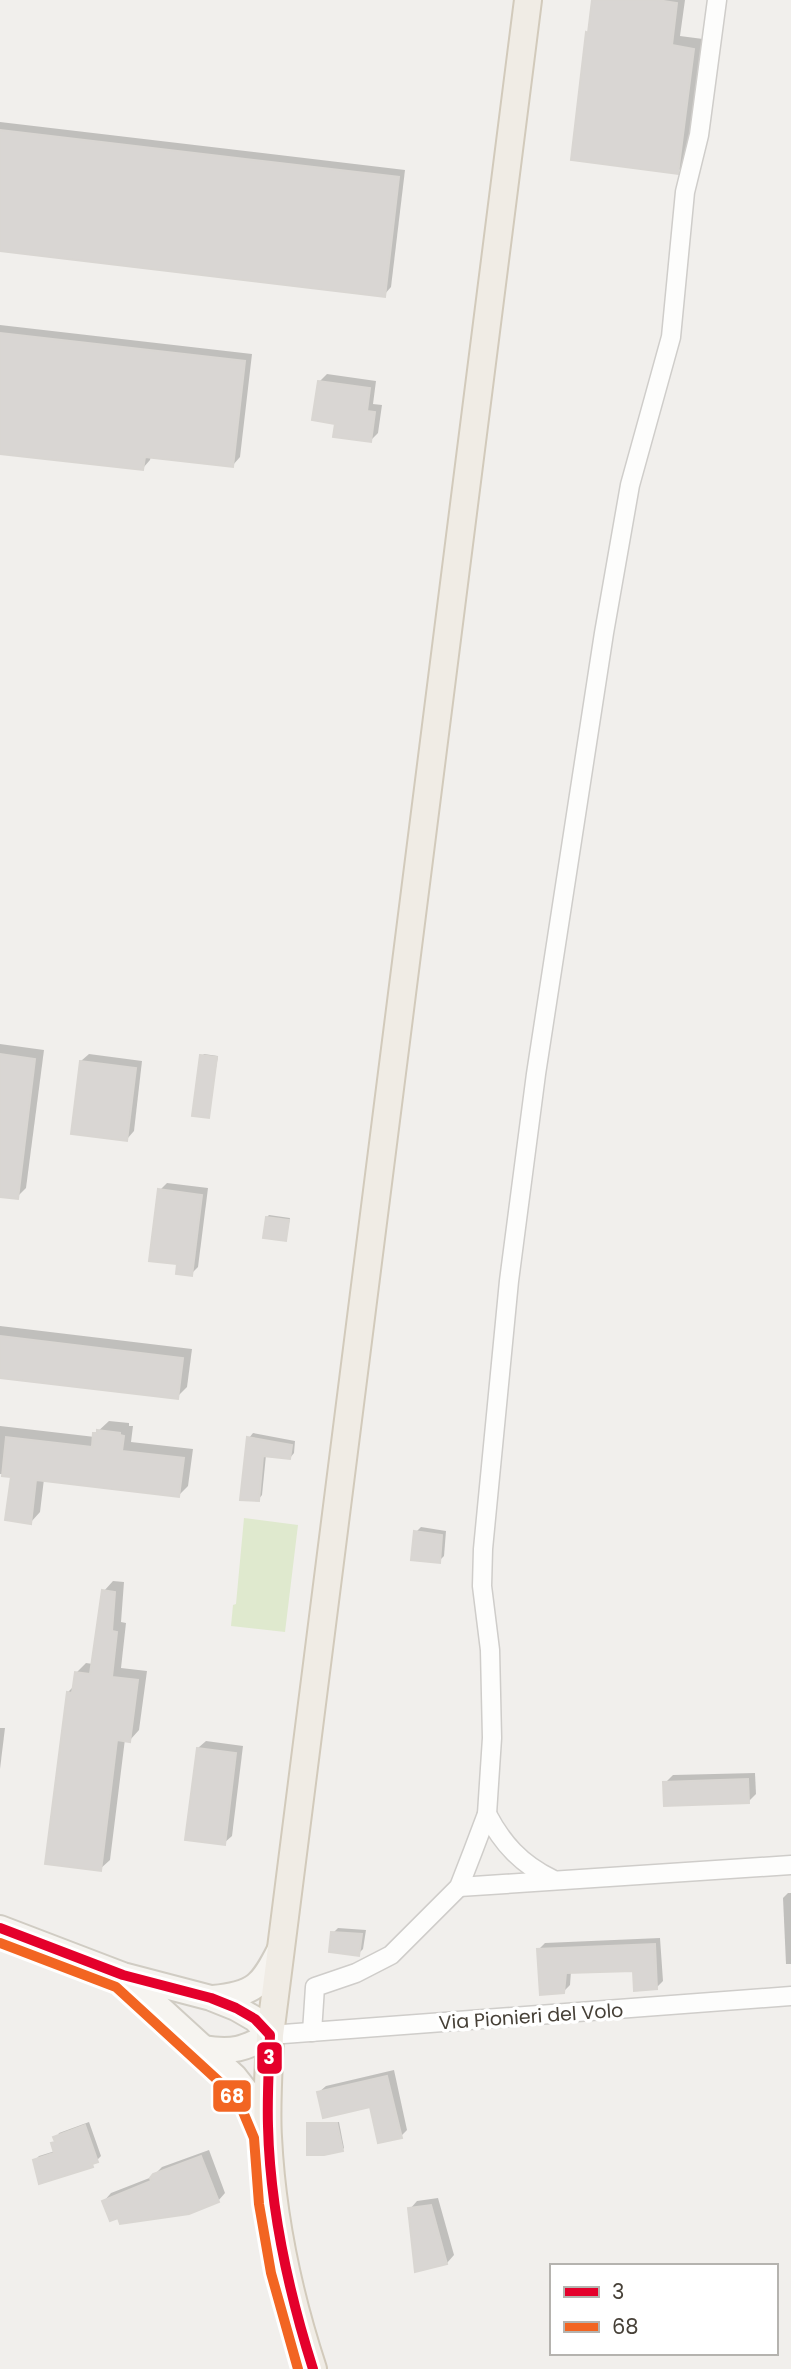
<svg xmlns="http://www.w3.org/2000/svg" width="791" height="2369" font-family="Poppins,sans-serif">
	<rect width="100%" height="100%" fill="#f1efec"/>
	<path fill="#dfe9ce" d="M 244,1518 L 298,1525 L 285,1632 L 231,1626 L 233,1605 L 236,1604 Z"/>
	<g fill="#0003">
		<path d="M 594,0 L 685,0 L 680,36 L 703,39 L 687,162 L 677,172 L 587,33 L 590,30 Z"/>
		<path d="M 0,122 L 405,170 L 391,287 L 384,295 L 0,249 Z"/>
		<path d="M 0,325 L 252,354 L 240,457 L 233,465 L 151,456 L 150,460 L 143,468 L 0,452 Z"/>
		<path d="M 327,374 L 376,381 L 373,404 L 382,405 L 378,433 L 371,440 L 337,422 L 319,382 Z"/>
		<path d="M 0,1044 L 44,1050 L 26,1188 L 17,1197 L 0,1195 Z"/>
		<path d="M 89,1054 L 142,1061 L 134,1131 L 127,1139 L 81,1061 Z"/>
		<path d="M 204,1054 L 218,1056 L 208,1116 L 202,1056 Z"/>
		<path d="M 167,1183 L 208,1188 L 198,1267 L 191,1274 L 179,1262 L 160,1190 Z"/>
		<path d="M 269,1215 L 290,1218 L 286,1239 L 267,1217 Z"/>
		<path d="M 0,1326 L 192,1349 L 187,1387 L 177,1397 L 0,1376 Z"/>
		<path d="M 109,1421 L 129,1423 L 129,1426 L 133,1426 L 131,1442 L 193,1449 L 188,1486 L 179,1495 L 44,1479 L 40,1512 L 31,1522 L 13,1475 L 0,1474 L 0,1426 L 95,1437 L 95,1434 Z"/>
		<path d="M 253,1433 L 295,1441 L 294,1453 L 290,1458 L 266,1455 L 262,1495 L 258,1500 L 249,1438 Z"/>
		<path d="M 421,1527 L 446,1531 L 444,1556 L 439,1561 L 416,1532 Z"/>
		<path d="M 113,1581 L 124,1582 L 121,1622 L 126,1623 L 121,1668 L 147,1671 L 139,1730 L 130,1740 L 125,1739 L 110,1860 L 100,1869 L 68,1692 L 74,1686 L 76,1673 L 86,1663 L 93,1664 L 104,1591 Z"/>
		<path d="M 0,1728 L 5,1728 L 0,1769 Z"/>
		<path d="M 206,1741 L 243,1746 L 232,1836 L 224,1843 L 198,1748 Z"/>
		<path d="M 755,1773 L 756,1794 L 748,1802 L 665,1783 L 673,1775 Z"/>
		<path d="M 788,1893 L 791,1893 L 791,1964 L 786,1964 L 783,1898 Z"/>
		<path d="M 338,1928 L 366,1930 L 363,1949 L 358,1954 L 333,1933 Z"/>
		<path d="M 660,1938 L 663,1981 L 656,1988 L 635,1969 L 571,1971 L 570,1985 L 563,1992 L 539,1949 L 545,1943 Z"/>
		<path d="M 394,2070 L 407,2130 L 401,2136 L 371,2105 L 319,2092 L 326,2086 Z"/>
		<path d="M 89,2122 L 101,2156 L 92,2165 L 35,2160 L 39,2156 L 55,2151 L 53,2144 L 59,2133 Z"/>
		<path d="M 311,2122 L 339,2122 L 344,2148 L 342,2150 L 309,2124 Z"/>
		<path d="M 209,2150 L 225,2193 L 218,2201 L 119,2215 L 104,2201 L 111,2193 L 152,2177 L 162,2167 Z"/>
		<path d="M 438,2198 L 454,2255 L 447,2263 L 410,2209 L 417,2201 Z"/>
	</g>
	<g fill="#d9d6d3" stroke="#d9d6d2" stroke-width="2">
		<path d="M 592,0 L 657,0 L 677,3 L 672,45 L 694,49 L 678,174 L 571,160 L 586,32 L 588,33 Z"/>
		<path d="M 0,130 L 399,177 L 385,297 L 0,251 Z"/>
		<path d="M 0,333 L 245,361 L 233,467 L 145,457 L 143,470 L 0,454 Z"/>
		<path d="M 318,381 L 370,388 L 367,411 L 375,412 L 371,442 L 333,437 L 335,424 L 312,420 Z"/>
		<path d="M 0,1054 L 35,1059 L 18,1199 L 0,1197 Z"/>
		<path d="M 200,1055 L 217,1057 L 209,1118 L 192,1116 Z"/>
		<path d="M 80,1061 L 136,1068 L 127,1141 L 71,1134 Z"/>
		<path d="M 158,1189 L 202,1195 L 192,1276 L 176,1274 L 177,1264 L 149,1261 Z"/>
		<path d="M 266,1217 L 289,1220 L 286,1241 L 263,1238 Z"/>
		<path d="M 0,1336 L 183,1358 L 178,1399 L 0,1378 Z"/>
		<path d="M 97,1430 L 120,1433 L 120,1435 L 124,1436 L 122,1451 L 184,1458 L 179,1497 L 36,1480 L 31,1524 L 5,1520 L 11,1477 L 2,1476 L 6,1437 L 92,1447 L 93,1433 L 97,1433 Z"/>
		<path d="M 247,1437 L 292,1445 L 290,1459 L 263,1456 L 259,1501 L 240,1500 Z"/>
		<path d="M 414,1531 L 442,1535 L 440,1563 L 411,1560 Z"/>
		<path d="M 102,1590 L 115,1592 L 112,1631 L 117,1632 L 112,1677 L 138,1680 L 130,1742 L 117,1740 L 101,1871 L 45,1864 L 67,1692 L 72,1693 L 75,1672 L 90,1674 Z"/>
		<path d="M 197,1748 L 236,1753 L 225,1845 L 185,1840 Z"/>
		<path d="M 748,1779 L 749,1803 L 664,1806 L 663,1782 Z"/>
		<path d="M 331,1932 L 362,1934 L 359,1956 L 329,1952 Z"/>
		<path d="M 655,1944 L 657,1989 L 634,1991 L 633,1971 L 566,1973 L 564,1993 L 540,1995 L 537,1949 Z"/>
		<path d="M 387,2076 L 402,2138 L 378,2143 L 370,2107 L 323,2118 L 317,2092 Z"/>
		<path d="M 307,2123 L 337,2123 L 343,2151 L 324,2155 L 307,2155 Z"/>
		<path d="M 85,2125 L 98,2162 L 92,2164 L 93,2167 L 39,2184 L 33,2160 L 54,2153 L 51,2143 L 55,2142 L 53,2137 Z"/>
		<path d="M 201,2156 L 219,2202 L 189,2214 L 120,2224 L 118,2218 L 110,2221 L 102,2201 L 151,2181 L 150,2178 L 153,2174 Z"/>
		<path d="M 431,2205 L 447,2264 L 415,2272 L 408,2208 Z"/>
	</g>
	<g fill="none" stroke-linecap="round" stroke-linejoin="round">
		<g stroke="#cfcdca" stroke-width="21">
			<g id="street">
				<path d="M 487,1814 C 502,1843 521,1864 552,1879"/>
				<path d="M 459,1887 L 791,1865"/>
				<path d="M 312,2032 L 315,1987 L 356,1973 L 391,1955 L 459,1887 L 473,1851 L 487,1814 L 492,1738 L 490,1650 L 482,1586 L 483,1549 L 509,1281 L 536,1074 L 604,633 L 630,485 L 671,337 L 685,192 L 699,135 L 717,0"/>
				<path d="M 270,2035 L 791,1996"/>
			</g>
		</g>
		<g stroke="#d0ccc3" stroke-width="28">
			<g id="secondary">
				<path d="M 0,1928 L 123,1975 L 211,1998 L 236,2008 L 255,2019 L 270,2035 C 244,2049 233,2053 203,2048"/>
				<path d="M 126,1977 L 234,2076 L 253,2100 L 267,2132"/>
				<path d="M 213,1998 C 255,1994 262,1985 280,1949"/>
			</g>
		</g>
		<g stroke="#d2cabb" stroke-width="30">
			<path id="primary" d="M 313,2369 C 288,2293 272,2217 268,2137 C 266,2104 269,2069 270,2035 L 528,0"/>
		</g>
		<use href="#street" stroke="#fdfdfc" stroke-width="18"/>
		<use href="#secondary" stroke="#f6f4f0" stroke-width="24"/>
		<use href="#primary" stroke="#f0ece5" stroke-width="26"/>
		<g stroke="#fff" stroke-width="16">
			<path id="bus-1" d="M 0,1928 L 123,1975 L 211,1998 L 236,2008 L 255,2019 L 270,2035 C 269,2065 267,2096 268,2126 C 270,2209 288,2290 313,2369"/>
		</g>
		<g stroke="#fff" stroke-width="16">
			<path id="bus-2" d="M 0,1943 L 116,1987 L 224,2086 L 241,2107 L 254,2138 L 259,2204 L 271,2273 L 298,2369"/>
		</g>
		<use href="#bus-1" stroke="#e4002b" stroke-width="10"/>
		<use href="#bus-2" stroke="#f26522" stroke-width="10"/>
	</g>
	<g text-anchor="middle" stroke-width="7" stroke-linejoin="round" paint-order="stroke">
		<g font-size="19" fill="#474138" stroke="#fff">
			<text transform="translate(531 2016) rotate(-4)" y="7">Via Pionieri del Volo</text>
		</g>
	</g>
	<g stroke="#fff" stroke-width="2.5">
		<rect x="256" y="2041" width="27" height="34" rx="7" fill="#e4002b"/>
		<rect x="212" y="2079" width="40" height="34" rx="7" fill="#f26522"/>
	</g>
	<g font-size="19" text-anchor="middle" font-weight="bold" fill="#fff">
		<text x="269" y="2064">3</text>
		<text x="232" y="2103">68</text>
	</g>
	<rect x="550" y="2264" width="228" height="91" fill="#ffffff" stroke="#b5b3af" stroke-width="2"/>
	<rect x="564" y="2287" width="35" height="10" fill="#e4002b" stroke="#b5b3af" stroke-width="2"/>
	<text x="612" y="2299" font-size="21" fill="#474138">3</text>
	<rect x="564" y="2322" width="35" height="10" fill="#f26522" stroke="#b5b3af" stroke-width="2"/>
	<text x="612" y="2334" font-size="21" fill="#474138">68</text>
</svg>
